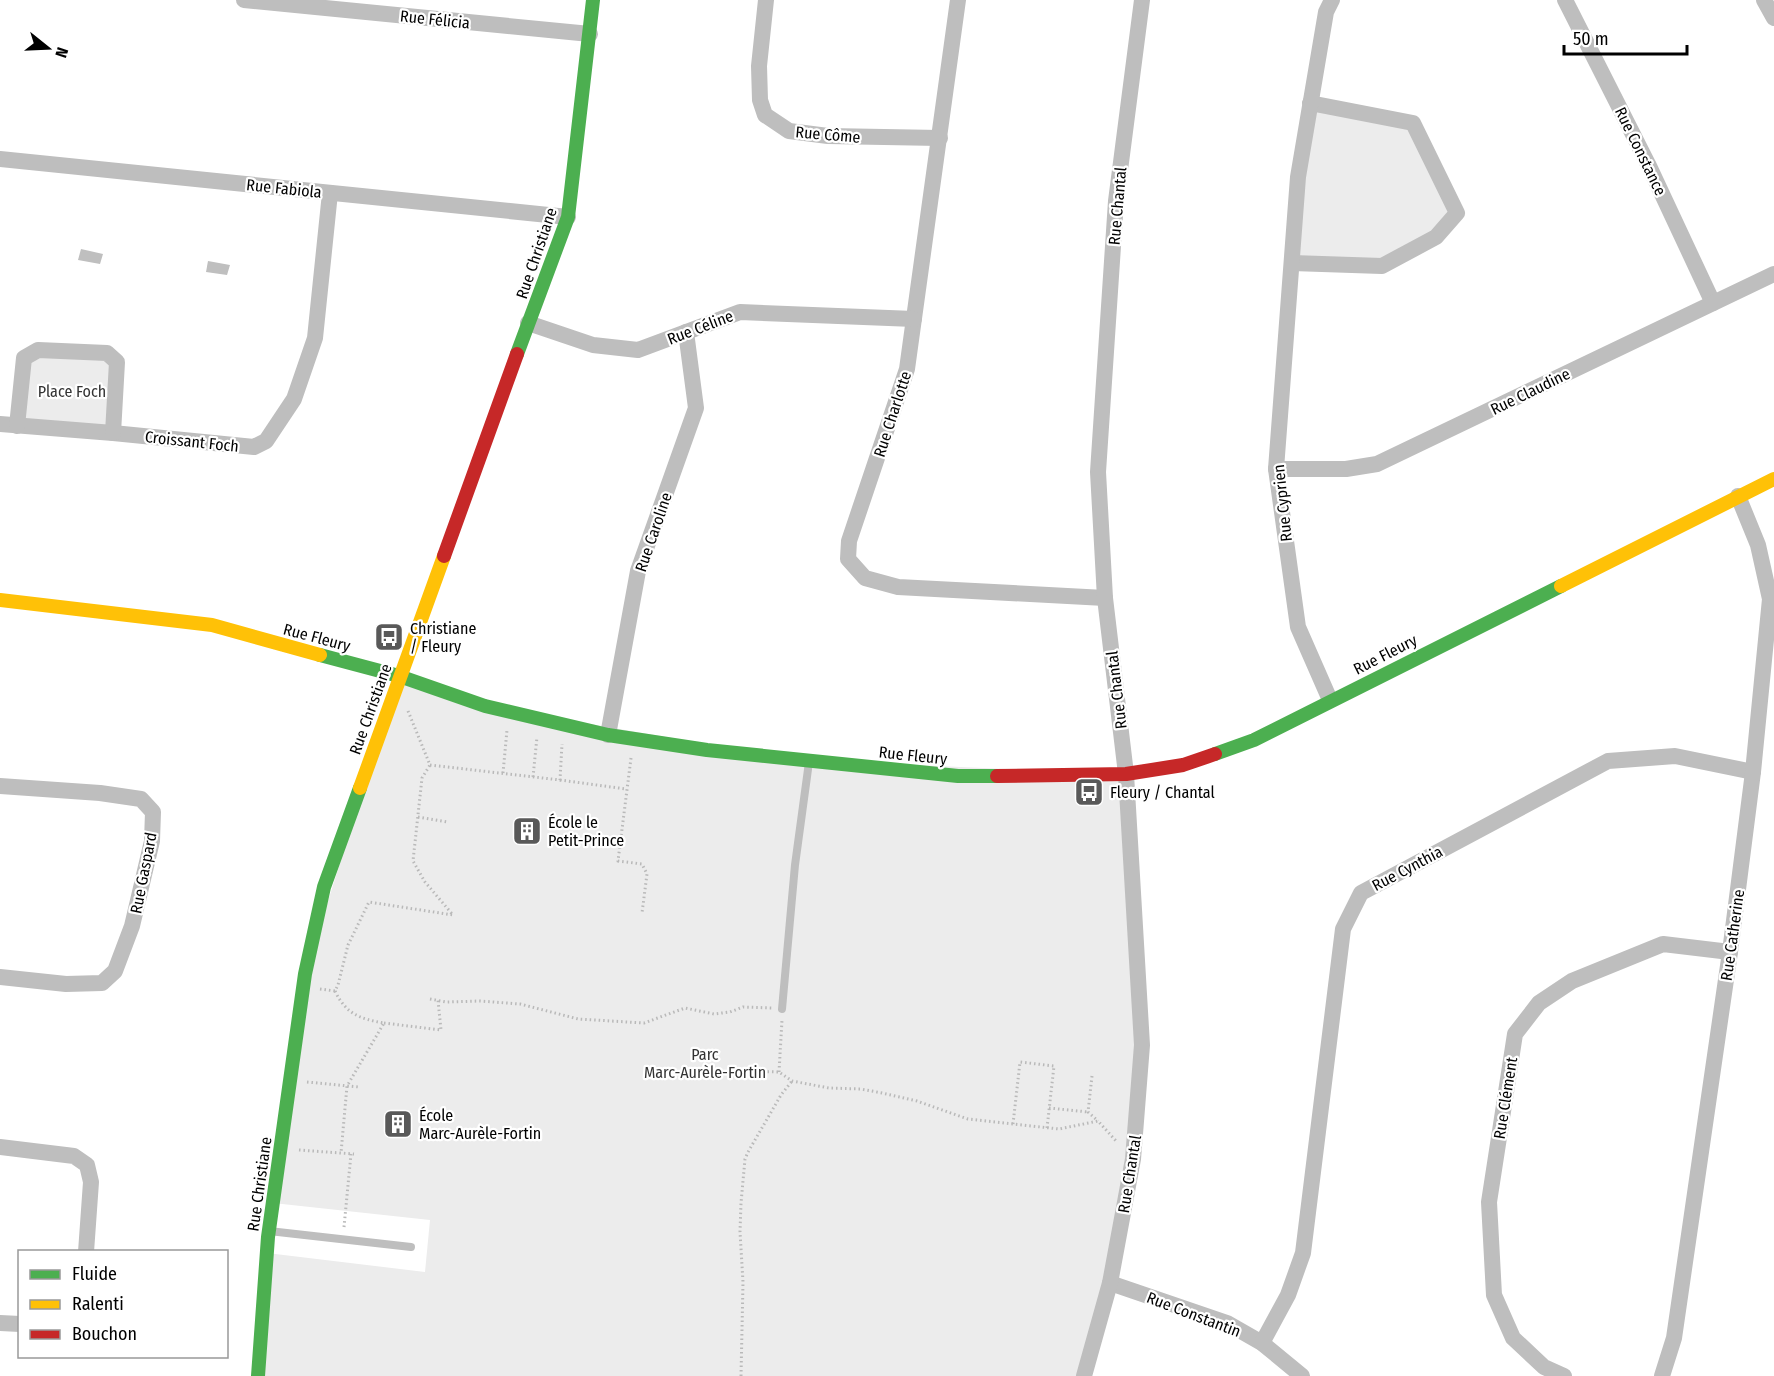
<svg xmlns="http://www.w3.org/2000/svg" width="1774" height="1376" font-family="'Fira Sans Condensed',sans-serif">
	<rect width="100%" height="100%" fill="#fff"/>
	<g fill="#ececec">
		<path d="M 1310,103 L 1413,123 L 1457,213 L 1382,266 L 1292,263 Z"/>
		<path d="M 38,350 L 117,362 L 113,433 L 17,426 L 24,358 Z"/>
		<path d="M 399,676 L 486,706 L 799,760 L 1126,774 L 1142,1045 L 1133,1159 L 1084,1376 L 258,1376 L 267,1253 L 425,1272 L 430,1220 L 273,1203 L 305,974 Z"/>
	</g>
	<g fill="#bfbfbf">
		<path d="M 81,249 L 103,254 L 100,264 L 78,260 Z"/>
		<path d="M 208,261 L 230,265 L 227,275 L 206,272 Z"/>
	</g>
	<g fill="none" stroke-linecap="round" stroke-linejoin="round">
		<g stroke="#b9b9b9" stroke-width="3" stroke-dasharray="1.5 3" stroke-linecap="butt">
			<path d="M 408,711 L 430,765"/>
			<path d="M 631,758 L 618,861 L 642,864 L 647,874 L 642,913"/>
			<path d="M 430,765 L 560,780 L 562,744"/>
			<path d="M 503,773 L 507,730"/>
			<path d="M 533,777 L 537,737"/>
			<path d="M 560,780 L 626,789"/>
			<path d="M 418,817 L 448,822"/>
			<path d="M 320,989 L 335,991 L 338,985 L 348,945 L 369,902 L 453,915 L 425,882 L 413,861 L 422,778 L 430,765"/>
			<path d="M 335,991 C 346,1014 360,1019 384,1023 L 347,1086 L 341,1153"/>
			<path d="M 430,999 L 446,1002 L 480,1001 L 520,1004 L 578,1019 L 644,1023 L 685,1008 L 714,1014 L 730,1012 L 743,1007 L 772,1008"/>
			<path d="M 384,1023 L 441,1030 L 438,1000"/>
			<path d="M 745,1071 L 779,1072 L 792,1081 L 829,1088 L 861,1089 L 882,1093 L 917,1101 L 968,1119 L 1059,1129 L 1098,1121 L 1117,1142"/>
			<path d="M 779,1072 L 782,1020"/>
			<path d="M 1092,1076 L 1088,1112 L 1098,1121"/>
			<path d="M 307,1082 L 359,1087"/>
			<path d="M 1049,1108 L 1088,1112"/>
			<path d="M 1013,1124 L 1020,1062 L 1054,1066 L 1047,1128"/>
			<path d="M 299,1150 L 354,1154"/>
			<path d="M 344,1227 L 351,1154"/>
			<path d="M 741,1376 L 743,1282 L 740,1232 L 741,1203 L 745,1159 L 748,1152 L 781,1095 L 792,1081"/>
		</g>
		<g stroke="#bebebe" stroke-width="8">
			<path d="M 782,1009 L 795,865 L 809,762"/>
			<path d="M 269,1231 L 411,1247"/>
		</g>
		<g stroke="#bebebe" stroke-width="16">
			<path d="M 244,0 L 590,34"/>
			<path d="M 766,0 L 759,66 L 760,100 L 765,115 L 789,131 L 828,136 L 940,138"/>
			<path d="M 958,0 L 907,369 L 849,541 L 848,559 L 865,578 L 898,587 L 1105,598"/>
			<path d="M 1565,0 L 1648,164 L 1713,303"/>
			<path d="M 1764,0 L 1774,18"/>
			<path d="M 0,159 L 568,217"/>
			<path d="M 1292,263 L 1382,266 L 1436,237 L 1457,213 L 1413,123 L 1310,103"/>
			<path d="M 528,323 L 593,345 L 638,350 L 740,312 L 914,319"/>
			<path d="M 0,424 L 113,433 L 254,447 L 266,441 L 294,399 L 315,338 L 330,193"/>
			<path d="M 17,426 L 24,358 L 38,350 L 107,353 L 117,362 L 113,433"/>
			<path d="M 1276,469 L 1346,469 L 1377,464 L 1774,274"/>
			<path d="M 1330,700 L 1298,627 L 1276,469 L 1298,177 L 1326,12 L 1332,0"/>
			<path d="M 608,735 L 638,571 L 696,408 L 686,332"/>
			<path d="M 0,786 L 100,793 L 141,799 L 153,812 L 152,841 L 132,926 L 115,971 L 102,983 L 66,984 L 0,977"/>
			<path d="M 0,1147 L 74,1156 L 87,1165 L 91,1182 L 86,1252"/>
			<path d="M 1110,1283 L 1227,1323 L 1262,1343 L 1302,1376"/>
			<path d="M 0,1323 L 20,1324"/>
			<path d="M 1262,1343 L 1288,1295 L 1303,1253 L 1343,929 L 1361,893 L 1608,761 L 1675,756 L 1753,772"/>
			<path d="M 1084,1376 L 1110,1283 L 1133,1159 L 1142,1045 L 1126,774 L 1105,598 L 1098,472 L 1116,201 L 1142,0"/>
			<path d="M 1564,1376 L 1544,1367 L 1513,1338 L 1494,1295 L 1489,1202 L 1515,1034 L 1539,1003 L 1572,981 L 1663,944 L 1730,952"/>
			<path d="M 1662,1376 L 1674,1338 L 1730,952 L 1753,772 L 1770,599 L 1758,545 L 1738,496"/>
		</g>
		<g stroke="#4caf50" stroke-width="14">
			<path d="M 517,354 L 568,217 L 593,0"/>
			<path d="M 320,655 L 399,676 L 485,706 L 608,735 L 707,750 L 958,776 L 997,776"/>
			<path d="M 1215,754 L 1254,740 L 1561,586"/>
			<path d="M 258,1376 L 268,1237 L 305,974 L 324,887 L 360,788"/>
		</g>
		<g stroke="#ffc107" stroke-width="14">
			<path d="M 1561,586 L 1774,479"/>
			<path d="M 0,600 L 212,625 L 320,655"/>
			<path d="M 360,788 L 444,556"/>
		</g>
		<g stroke="#c62828" stroke-width="14">
			<path d="M 444,556 L 517,354"/>
			<path d="M 997,776 L 1126,774 L 1183,765 L 1215,754"/>
		</g>
	</g>
	<defs>
		<g id="bus-square" transform="scale(1.5)"><rect x="-9" y="-9" width="18" height="18" rx="4" fill="#595959" stroke="#fff"/><path d="M-5-6H5V4H4V6H2V4H-2V6H-4V4H-5ZM-3.5-4V0h7V-4ZM-3.5 1.2v1.5H-2V1.2ZM2 1.2v1.5H3.5V1.2Z" fill="#fff"/></g>
		<g id="building-square" transform="scale(1.5)"><rect x="-9" y="-9" width="18" height="18" rx="4" fill="#595959" stroke="#fff"/><path d="M-4-6H4V6H1V3H-1V6H-4ZM-2.5-4.3h1.7v1.8h-1.7ZM.8-4.3h1.7v1.8H.8ZM-2.5-1h1.7V.8h-1.7ZM.8-1h1.7V.8H.8Z" fill="#fff"/></g>
	</defs>
	<g fill-rule="evenodd">
		<use href="#bus-square" x="389" y="637"/>
		<use href="#bus-square" x="1089" y="792"/>
		<use href="#building-square" x="527" y="831"/>
		<use href="#building-square" x="398" y="1124"/>
	</g>
	<g text-anchor="middle" stroke-width="4.5" stroke-linejoin="round" paint-order="stroke">
		<g font-size="16" fill="#000" stroke="#fff">
			<text transform="translate(435 19) rotate(6)" y="6">Rue Félicia</text>
			<text transform="translate(828 134) rotate(5)" y="6">Rue Côme</text>
			<text transform="translate(1641 151) rotate(64)" y="6">Rue Constance</text>
			<text transform="translate(284 188) rotate(6)" y="6">Rue Fabiola</text>
			<text transform="translate(1117 206) rotate(-85)" y="6">Rue Chantal</text>
			<text transform="translate(536 253) rotate(-71)" y="6">Rue Christiane</text>
			<text transform="translate(700 327) rotate(-21)" y="6">Rue Céline</text>
			<text transform="translate(1530 391) rotate(-26)" y="6">Rue Claudine</text>
			<text transform="translate(892 414) rotate(-72)" y="6">Rue Charlotte</text>
			<text transform="translate(192 441) rotate(6)" y="6">Croissant Foch</text>
			<text transform="translate(1282 503) rotate(-96)" y="6">Rue Cyprien</text>
			<text transform="translate(653 532) rotate(-71)" y="6">Rue Caroline</text>
			<text transform="translate(317 637) rotate(15)" y="6">Rue Fleury</text>
			<text transform="translate(1385 654) rotate(-27)" y="6">Rue Fleury</text>
			<text transform="translate(1116 690) rotate(-97)" y="6">Rue Chantal</text>
			<text transform="translate(370 709) rotate(-70)" y="6">Rue Christiane</text>
			<text transform="translate(913 755) rotate(6)" y="6">Rue Fleury</text>
			<text transform="translate(1407 868) rotate(-28)" y="6">Rue Cynthia</text>
			<text transform="translate(143 873) rotate(-79)" y="6">Rue Gaspard</text>
			<text transform="translate(1732 935) rotate(-82)" y="6">Rue Catherine</text>
			<text transform="translate(1505 1098) rotate(-81)" y="6">Rue Clément</text>
			<text transform="translate(1129 1174) rotate(-81)" y="6">Rue Chantal</text>
			<text transform="translate(259 1184) rotate(-82)" y="6">Rue Christiane</text>
			<text transform="translate(1194 1314) rotate(21)" y="6">Rue Constantin</text>
		</g>
		<g font-size="16" fill="#333" stroke="#fff">
			<text x="72" y="397">Place Foch</text>
			<text x="705" y="1060">Parc<tspan x="705" dy="18">Marc-Aurèle-Fortin</tspan></text>
		</g>
		<g font-size="16" fill="#000" stroke="#fff" text-anchor="start">
			<text x="410" y="634">Christiane<tspan x="410" dy="18">/ Fleury</tspan></text>
			<text x="1110" y="798">Fleury / Chantal</text>
			<text x="548" y="828">École le<tspan x="548" dy="18">Petit-Prince</tspan></text>
			<text x="419" y="1121">École<tspan x="419" dy="18">Marc-Aurèle-Fortin</tspan></text>
		</g>
	</g>
	<rect x="18" y="1250" width="210" height="108" fill="#ffffff" stroke="#999999" stroke-width="1.5"/>
	<rect x="30" y="1270" width="30" height="9" fill="#4caf50" stroke="#999999" stroke-width="1.5"/>
	<text x="72" y="1280" font-size="18" fill="#000000">Fluide</text>
	<rect x="30" y="1300" width="30" height="9" fill="#ffc107" stroke="#999999" stroke-width="1.5"/>
	<text x="72" y="1310" font-size="18" fill="#000000">Ralenti</text>
	<rect x="30" y="1330" width="30" height="9" fill="#c62828" stroke="#999999" stroke-width="1.5"/>
	<text x="72" y="1340" font-size="18" fill="#000000">Bouchon</text>
	<g transform="translate(48 48) rotate(108)" stroke="#ffffff" stroke-width="4.5" paint-order="stroke">
	<path d="M0-4.5L10 22L0 15L-10 22Z" fill="#000000"/>
	<text y="-9" font-size="16" font-weight="bold" text-anchor="middle" fill="#000000">N</text>
	</g>
	<path d="M1564 45v9h123v-9" fill="none" stroke="#000000" stroke-width="3"/>
	<text x="1573" y="45" font-size="18" fill="#000000" stroke="#ffffff" stroke-width="4.5" paint-order="stroke">50 m</text>
</svg>
